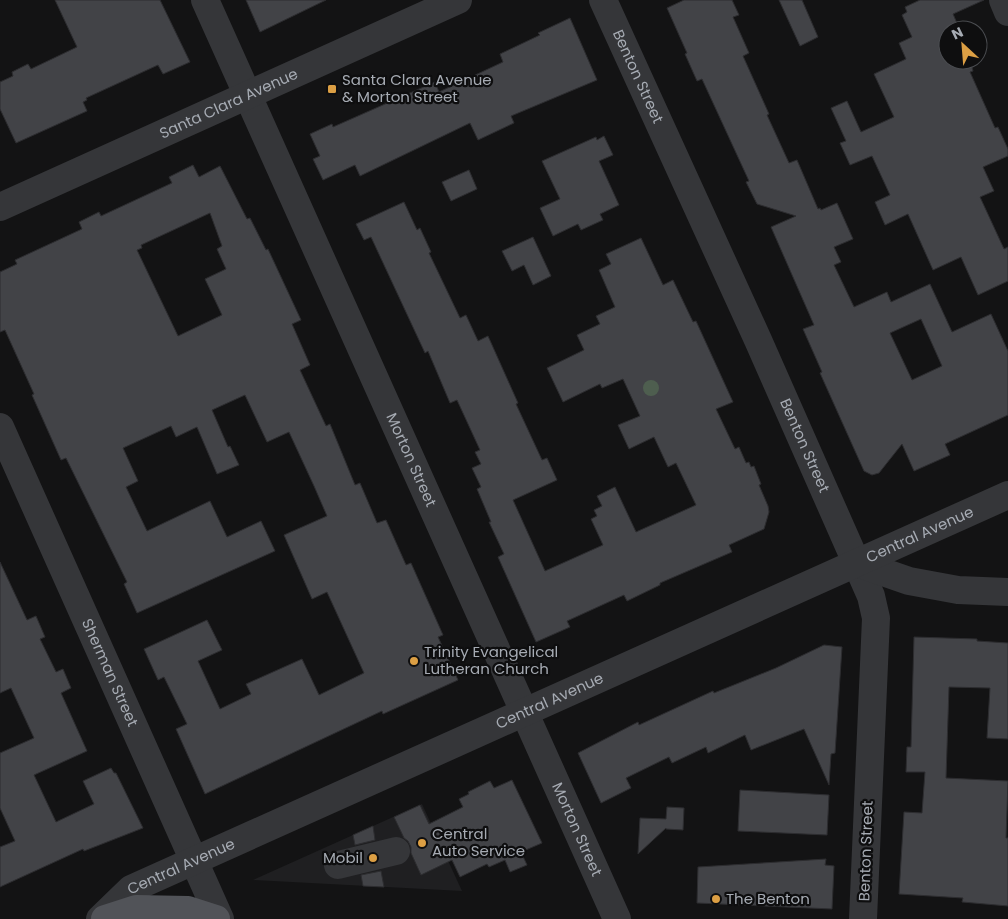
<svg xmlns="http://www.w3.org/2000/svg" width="1008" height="919" font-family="Poppins,sans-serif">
	<rect width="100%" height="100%" fill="#131314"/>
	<path fill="#1f1f21" d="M 422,804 L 462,891 L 253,880 Z"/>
	<g fill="#424347" stroke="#2d2d30" fill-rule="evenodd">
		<path d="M 55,0 L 160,0 L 190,62 L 163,74 L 158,65 L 86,98 L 87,100 L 83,102 L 87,111 L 16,143 L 0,109 L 0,82 L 13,76 L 12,72 L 28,64 L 31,69 L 77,47 Z"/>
		<path d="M 246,0 L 326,0 L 260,32 Z"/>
		<path d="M 684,0 L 732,0 L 739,15 L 733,17 L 749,53 L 743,56 L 769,114 L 767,115 L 789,163 L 797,160 L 818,209 L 820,208 L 821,210 L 837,203 L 853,239 L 834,247 L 841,262 L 834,265 L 854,307 L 887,292 L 891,302 L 930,284 L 952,332 L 991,314 L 1008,351 L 1008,415 L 945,444 L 950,455 L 914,471 L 902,444 L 879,473 L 872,475 L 864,471 L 820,373 L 822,372 L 803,329 L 814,325 L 771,227 L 796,216 L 757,204 L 746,182 L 749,181 L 702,79 L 697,81 L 685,54 L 687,53 L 667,8 ZM 921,319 L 942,366 L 912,380 L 890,333 Z"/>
		<path d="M 779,0 L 802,0 L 818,37 L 800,46 Z"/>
		<path d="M 920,0 L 984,0 L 953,14 L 960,30 L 948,30 L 948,60 L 970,60 L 973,71 L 970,72 L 995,128 L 998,127 L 1008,149 L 1008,156 L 983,167 L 994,191 L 980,197 L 1004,249 L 1008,247 L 1008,281 L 978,295 L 961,257 L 933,270 L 908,214 L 885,225 L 875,202 L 890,195 L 872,156 L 850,165 L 840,143 L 846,141 L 831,108 L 847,101 L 861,132 L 894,117 L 874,74 L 906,59 L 899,43 L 912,37 L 902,15 L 907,12 L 905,7 Z"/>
		<path d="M 570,18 L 597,80 L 511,116 L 514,123 L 478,140 L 470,123 L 360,176 L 355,165 L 323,180 L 313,159 L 320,156 L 310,134 L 332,124 L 333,127 L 435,82 L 439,92 L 503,62 L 500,54 L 540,35 L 538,33 Z"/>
		<path d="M 604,136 L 613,155 L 599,161 L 619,205 L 600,214 L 603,220 L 581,230 L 578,224 L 553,236 L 540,208 L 560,199 L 542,161 L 596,137 L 597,140 Z"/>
		<path d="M 193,165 L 199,177 L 220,166 L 247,219 L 250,218 L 266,250 L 268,249 L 301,320 L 292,324 L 310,365 L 300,370 L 326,426 L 330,424 L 355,485 L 360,483 L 377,523 L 386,520 L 406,565 L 411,563 L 443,635 L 438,637 L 458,680 L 383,714 L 382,711 L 205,794 L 176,729 L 187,724 L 164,677 L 158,680 L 144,649 L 207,620 L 222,650 L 198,661 L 220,709 L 251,694 L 246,684 L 302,659 L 319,695 L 364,673 L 327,592 L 312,599 L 284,535 L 327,516 L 314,486 L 289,432 L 267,442 L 245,395 L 212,410 L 228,447 L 230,446 L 239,465 L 217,474 L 197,427 L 176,437 L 171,426 L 123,448 L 138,481 L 126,487 L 147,531 L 210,501 L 227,537 L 261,521 L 275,551 L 137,613 L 124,584 L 127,582 L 66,458 L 61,460 L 32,395 L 34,394 L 5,330 L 0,332 L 0,272 L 17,264 L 15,260 L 82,229 L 79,222 L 99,212 L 101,216 L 172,183 L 169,177 ZM 210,213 L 222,246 L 217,249 L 226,269 L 205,279 L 222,315 L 178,336 L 137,250 L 142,248 L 141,245 Z"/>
		<path d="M 469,170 L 477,189 L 451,201 L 442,182 Z"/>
		<path d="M 404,202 L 417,230 L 420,228 L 431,252 L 429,253 L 460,318 L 466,315 L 478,341 L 488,336 L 518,403 L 516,404 L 542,460 L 547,458 L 557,480 L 513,500 L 545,571 L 603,545 L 591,519 L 597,516 L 594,510 L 602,506 L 597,496 L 615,487 L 636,532 L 696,505 L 676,463 L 668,467 L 654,437 L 629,449 L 618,425 L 640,416 L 623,379 L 602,388 L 600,384 L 563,402 L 547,368 L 584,350 L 577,335 L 600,324 L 596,316 L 615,307 L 599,270 L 611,264 L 606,254 L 641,238 L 663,285 L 673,280 L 693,322 L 696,321 L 733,402 L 716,409 L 735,449 L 739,447 L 746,463 L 749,462 L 751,467 L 754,466 L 761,484 L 759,485 L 768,506 L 769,512 L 764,529 L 729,545 L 732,552 L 660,583 L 660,585 L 627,601 L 624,595 L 567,621 L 570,627 L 536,642 L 498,557 L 504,554 L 489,522 L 491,522 L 477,489 L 481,487 L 472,468 L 481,464 L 475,452 L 480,450 L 457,400 L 450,403 L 428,351 L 425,353 L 371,237 L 364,240 L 356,224 Z"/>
		<path d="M 533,237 L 551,276 L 533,285 L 524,265 L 512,271 L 502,251 Z"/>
		<path d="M 0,562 L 27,620 L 36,616 L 45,637 L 40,639 L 56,672 L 63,669 L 71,688 L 61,693 L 87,751 L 34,775 L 56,822 L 94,804 L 83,781 L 111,768 L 114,773 L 116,773 L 143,828 L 84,851 L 83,849 L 0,887 L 0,847 L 15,841 L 0,808 L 0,753 L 34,738 L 11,688 L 0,693 Z"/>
		<path d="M 914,637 L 977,639 L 977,641 L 1008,643 L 1008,739 L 987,738 L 990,688 L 949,687 L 946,778 L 1008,781 L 1006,838 L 1008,838 L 1008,906 L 962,902 L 963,898 L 899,894 L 904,812 L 922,813 L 925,772 L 906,772 L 907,747 L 911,747 Z"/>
		<path d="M 824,645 L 842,647 L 835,753 L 831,754 L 829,785 L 804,729 L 751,750 L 745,735 L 708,753 L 706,747 L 672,763 L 669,757 L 626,778 L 631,788 L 601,803 L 578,753 L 638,722 L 639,725 L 713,691 L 714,693 L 776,668 Z"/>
		<path d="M 512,780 L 542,843 L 521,852 L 527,865 L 510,872 L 505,860 L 489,867 L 487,864 L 460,877 L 452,860 L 421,875 L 411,853 L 411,847 L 408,841 L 404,838 L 394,817 L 420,805 L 429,824 L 463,807 L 459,799 L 469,794 L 468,792 L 490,781 L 494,788 Z"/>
		<path d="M 740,790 L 829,795 L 827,835 L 738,831 Z"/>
		<path d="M 667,807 L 684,808 L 683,830 L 666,829 L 666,828 L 638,854 L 640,818 L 666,819 Z"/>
		<path d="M 373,826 L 375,840 L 355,845 L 353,835 Z"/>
		<path d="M 826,859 L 825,865 L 834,866 L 832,909 L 697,903 L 698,867 Z"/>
		<path d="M 381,871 L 384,887 L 363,886 L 361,875 Z"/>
	</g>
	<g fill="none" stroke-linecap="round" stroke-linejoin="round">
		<g stroke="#353639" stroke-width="28">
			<path id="s1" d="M 205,0 L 617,919"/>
			<path id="s2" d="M 603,0 L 758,340 L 871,596 L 876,618 L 863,919"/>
			<path d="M 1003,0 L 1008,12"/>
			<path id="s3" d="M 0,207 L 458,0"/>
			<path id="s4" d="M 0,427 L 220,919"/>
			<path d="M 857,563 L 909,581 L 958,590 L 1008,592"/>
			<path d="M 338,865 L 396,851"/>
			<path id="s5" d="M 100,919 L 131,889 L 1008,495"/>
		</g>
		<path stroke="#515358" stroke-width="28" d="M 105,919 L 136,909 L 188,910 L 216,919"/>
	</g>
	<circle fill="#4e5e4f" cx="651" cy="388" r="8"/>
	<g fill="#dc9f44" stroke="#0e0e0f" stroke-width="2">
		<rect x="327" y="84" width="10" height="10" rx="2.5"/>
		<circle cx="414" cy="661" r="5"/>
		<circle cx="422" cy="843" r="5"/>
		<circle cx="373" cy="858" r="5"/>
		<circle cx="716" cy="899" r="5"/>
	</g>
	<g text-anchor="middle" stroke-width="4.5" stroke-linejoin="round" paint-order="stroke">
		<g font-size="15" fill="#a6abb3" stroke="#0e0e0f">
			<text dy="5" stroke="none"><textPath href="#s2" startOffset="84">Benton Street</textPath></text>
			<text dy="5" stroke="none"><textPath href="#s3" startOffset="251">Santa Clara Avenue</textPath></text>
			<text dy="5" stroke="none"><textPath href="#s2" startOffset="489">Benton Street</textPath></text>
			<text dy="5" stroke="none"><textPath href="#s1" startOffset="504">Morton Street</textPath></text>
			<text dy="5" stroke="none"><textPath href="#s5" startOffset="908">Central Avenue</textPath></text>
			<text dy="5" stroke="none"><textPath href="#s4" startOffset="269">Sherman Street</textPath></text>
			<text dy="5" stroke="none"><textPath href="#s5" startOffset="502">Central Avenue</textPath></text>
			<text dy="5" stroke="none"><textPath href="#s1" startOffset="909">Morton Street</textPath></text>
			<text transform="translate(866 851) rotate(-88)" y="5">Benton Street</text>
			<text dy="5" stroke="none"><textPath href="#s5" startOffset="98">Central Avenue</textPath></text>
		</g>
		<g font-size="15" fill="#a6abb3" stroke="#0e0e0f" text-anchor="start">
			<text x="342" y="85">Santa Clara Avenue<tspan x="342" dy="17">&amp; Morton Street</tspan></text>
			<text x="424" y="657">Trinity Evangelical<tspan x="424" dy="17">Lutheran Church</tspan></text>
			<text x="432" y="839">Central<tspan x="432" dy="17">Auto Service</tspan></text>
			<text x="363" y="863" text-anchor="end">Mobil</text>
			<text x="726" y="904">The Benton</text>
		</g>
	</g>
	<g transform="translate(963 45) rotate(334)"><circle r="24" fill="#0e0e0f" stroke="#4b4d51"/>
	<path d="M0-4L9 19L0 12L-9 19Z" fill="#dc9f44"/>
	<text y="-8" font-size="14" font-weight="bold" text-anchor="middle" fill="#a6abb3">N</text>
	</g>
</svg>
